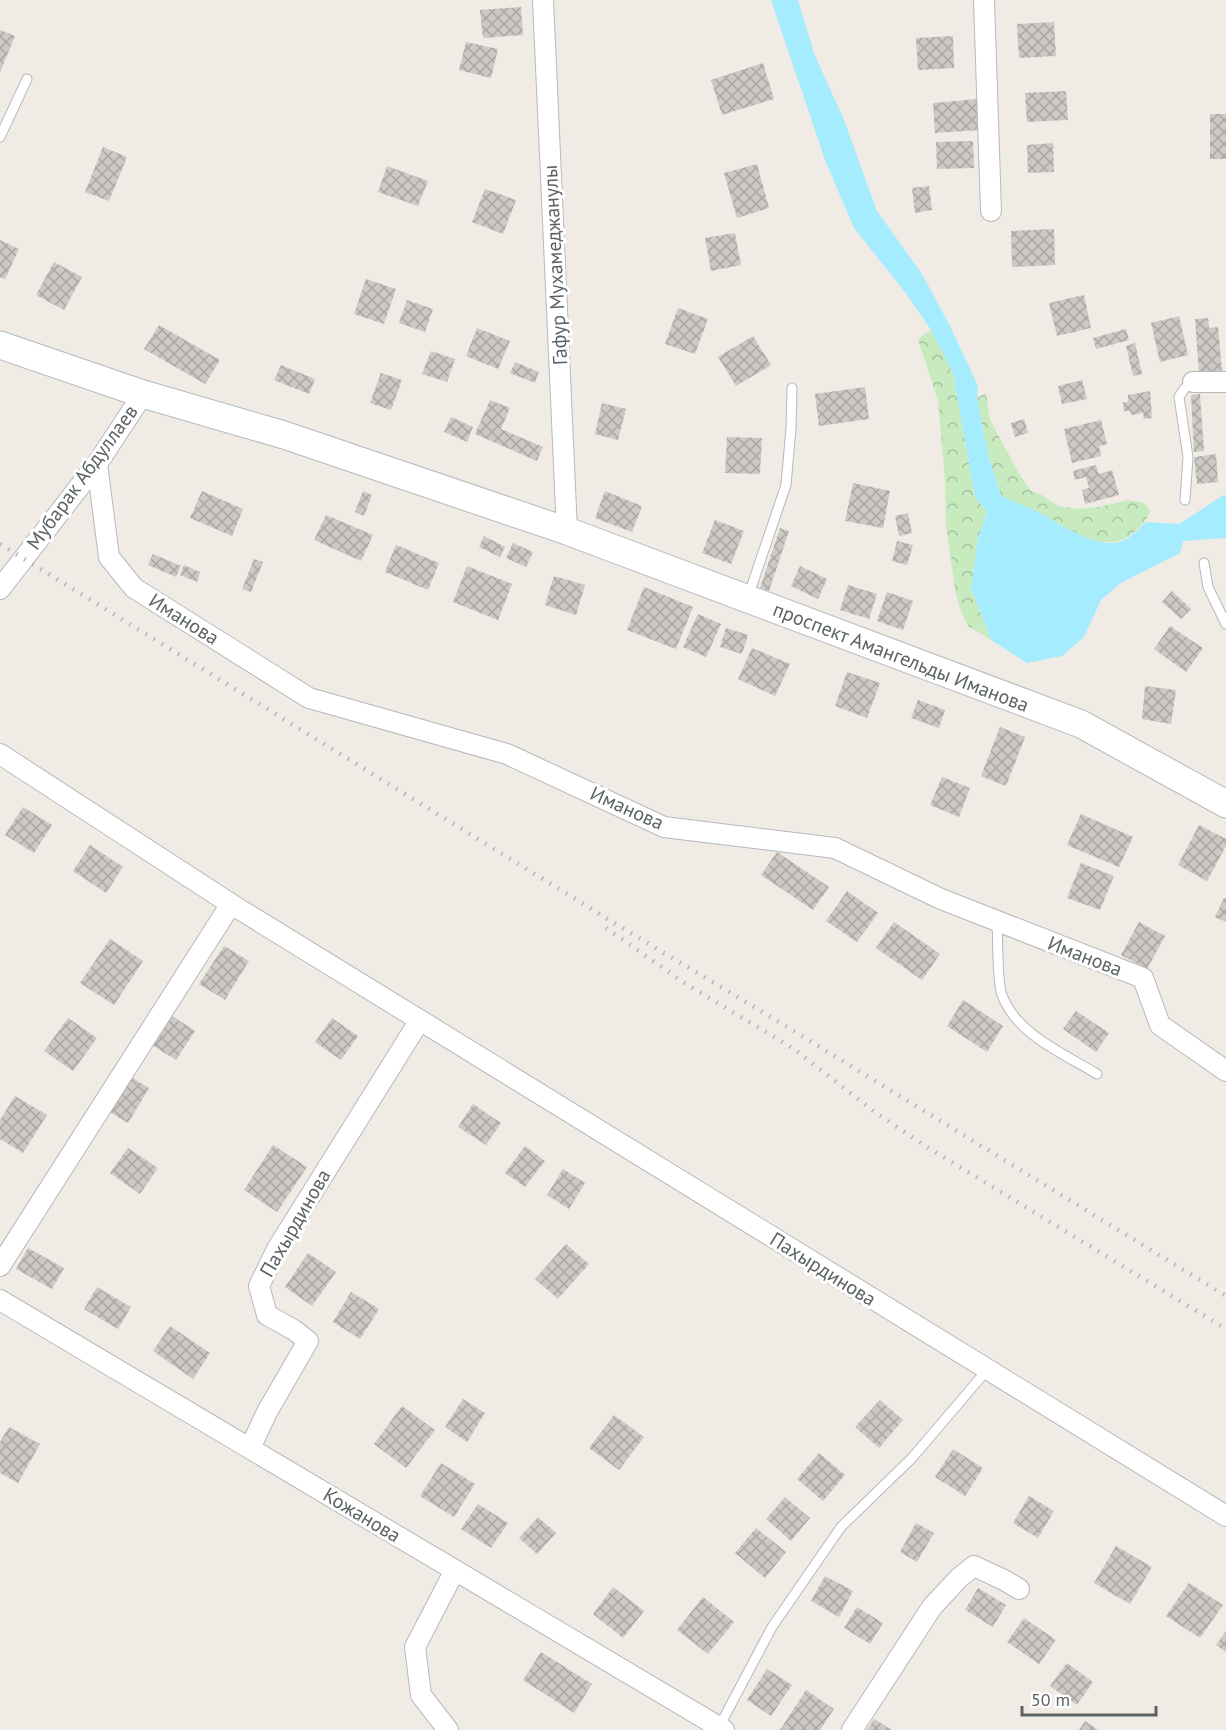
<svg xmlns="http://www.w3.org/2000/svg" width="1226" height="1730" font-family="'PT Sans',sans-serif">
	<defs>
		<pattern id="forest-crowns" width="20" height="18" patternUnits="userSpaceOnUse" patternTransform="scale(1.5)"><rect width="20" height="18" fill="#c8eabf"/><path d="M2 6a3 3 0 1 1 6 0M12 15a3 3 0 1 1 6 0" fill="none" stroke="#a6c19f"/></pattern>
		<pattern id="building-cross-hatch" width="8" height="8" patternUnits="userSpaceOnUse" patternTransform="scale(1.5)"><rect width="8" height="8" fill="#cdc8c3"/><path d="M0 0l8 8M0 8l8-8" fill="none" stroke="#aaa6a2"/></pattern>
	</defs>
	<rect width="100%" height="100%" fill="#f0ebe4"/>
	<g fill="url(#forest-crowns)">
		<path d="M 931,330 L 953,373 L 975,497 L 987,512 L 978,538 L 971,588 L 991,640 L 968,626 L 960,609 L 955,589 L 946,524 L 945,480 L 938,401 L 918,339 Z"/>
		<path d="M 986,393 L 990,420 L 1018,472 L 1031,491 L 1042,495 L 1058,506 L 1078,509 L 1098,507 L 1128,500 L 1144,503 L 1150,511 C 1146,522 1141,526 1133,533 C 1105,557 1070,528 1043,515 C 1029,507 1014,504 1001,495 L 988,454 L 977,398 Z"/>
	</g>
	<path fill="#a5ecff" d="M 771,0 L 798,0 L 814,53 L 844,120 L 877,211 L 922,274 L 950,326 L 978,386 L 977,398 L 988,454 L 1001,495 C 1012,502 1023,505 1034,510 C 1057,521 1099,553 1124,540 C 1132,537 1139,528 1146,522 L 1179,524 L 1222,496 L 1226,495 L 1226,538 L 1183,541 L 1180,553 L 1121,583 L 1101,600 L 1084,637 L 1062,656 L 1027,663 L 991,640 L 971,588 L 978,538 L 987,512 L 975,497 L 953,373 L 931,330 L 905,292 L 854,228 L 825,160 Z"/>
	<g fill="url(#building-cross-hatch)">
		<path d="M 521,7 L 523,35 L 483,38 L 480,10 Z"/>
		<path d="M 1054,22 L 1056,56 L 1019,58 L 1017,24 Z"/>
		<path d="M 0,30 L 15,36 L 0,72 Z"/>
		<path d="M 953,36 L 954,68 L 918,70 L 916,38 Z"/>
		<path d="M 466,42 L 498,49 L 491,78 L 459,70 Z"/>
		<path d="M 763,63 L 774,99 L 722,115 L 711,80 Z"/>
		<path d="M 1066,91 L 1068,120 L 1027,122 L 1025,93 Z"/>
		<path d="M 978,99 L 980,130 L 935,133 L 933,103 Z"/>
		<rect x="1210" y="114" width="16" height="45"/>
		<path d="M 973,141 L 974,168 L 937,169 L 936,142 Z"/>
		<path d="M 1053,143 L 1054,172 L 1028,173 L 1027,145 Z"/>
		<path d="M 103,147 L 127,157 L 109,201 L 85,192 Z"/>
		<path d="M 757,164 L 769,208 L 737,218 L 724,173 Z"/>
		<path d="M 387,166 L 428,181 L 418,206 L 378,192 Z"/>
		<path d="M 929,186 L 932,210 L 915,213 L 912,188 Z"/>
		<path d="M 485,189 L 516,200 L 503,234 L 472,222 Z"/>
		<path d="M 1054,229 L 1055,265 L 1012,267 L 1011,231 Z"/>
		<path d="M 735,233 L 741,265 L 711,271 L 705,238 Z"/>
		<path d="M 0,240 L 19,249 L 5,279 L 0,277 Z"/>
		<path d="M 54,262 L 82,277 L 64,310 L 36,295 Z"/>
		<path d="M 366,279 L 396,289 L 384,324 L 354,314 Z"/>
		<path d="M 1084,295 L 1091,328 L 1057,336 L 1049,303 Z"/>
		<path d="M 407,300 L 433,309 L 425,332 L 399,323 Z"/>
		<path d="M 678,308 L 708,319 L 695,354 L 665,344 Z"/>
		<path d="M 1179,316 L 1188,355 L 1160,362 L 1151,323 Z"/>
		<path d="M 1208,318 L 1209,328 L 1218,327 L 1222,371 L 1199,373 L 1195,319 Z"/>
		<path d="M 159,325 L 220,360 L 205,384 L 144,349 Z"/>
		<path d="M 477,328 L 510,341 L 498,369 L 466,356 Z"/>
		<path d="M 1126,329 L 1129,340 L 1096,349 L 1093,338 Z"/>
		<path d="M 753,336 L 771,365 L 736,386 L 718,357 Z"/>
		<path d="M 1135,343 L 1142,374 L 1133,376 L 1126,346 Z"/>
		<path d="M 431,351 L 455,359 L 447,382 L 422,374 Z"/>
		<path d="M 515,362 L 539,372 L 535,383 L 510,373 Z"/>
		<path d="M 281,365 L 315,379 L 309,394 L 274,380 Z"/>
		<path d="M 381,373 L 402,380 L 391,410 L 370,403 Z"/>
		<path d="M 1082,380 L 1087,399 L 1062,404 L 1058,386 Z"/>
		<path d="M 865,387 L 869,419 L 819,426 L 815,394 Z"/>
		<path d="M 1150,391 L 1152,418 L 1144,419 L 1143,413 L 1131,415 L 1130,411 L 1124,411 L 1123,402 L 1128,402 L 1128,395 Z"/>
		<path d="M 1200,394 L 1204,451 L 1194,452 L 1191,395 Z"/>
		<path d="M 490,400 L 510,408 L 501,429 L 543,447 L 537,461 L 475,434 Z"/>
		<path d="M 602,403 L 626,409 L 618,440 L 595,434 Z"/>
		<path d="M 451,417 L 473,427 L 467,442 L 444,432 Z"/>
		<path d="M 1024,419 L 1028,433 L 1015,437 L 1011,423 Z"/>
		<path d="M 1101,420 L 1107,444 L 1099,446 L 1101,456 L 1072,463 L 1064,429 Z"/>
		<path d="M 727,437 L 762,438 L 760,474 L 725,473 Z"/>
		<path d="M 1216,454 L 1218,482 L 1197,484 L 1194,457 Z"/>
		<path d="M 1096,465 L 1099,474 L 1112,470 L 1119,495 L 1085,504 L 1082,490 L 1089,488 L 1086,477 L 1075,480 L 1073,471 Z"/>
		<path d="M 853,483 L 890,491 L 883,528 L 845,521 Z"/>
		<path d="M 202,491 L 243,509 L 232,536 L 190,518 Z"/>
		<path d="M 363,491 L 372,495 L 364,516 L 355,512 Z"/>
		<path d="M 605,491 L 642,506 L 632,532 L 595,518 Z"/>
		<path d="M 908,513 L 912,533 L 899,536 L 895,516 Z"/>
		<path d="M 326,515 L 373,535 L 361,561 L 314,540 Z"/>
		<path d="M 715,520 L 744,531 L 731,564 L 702,553 Z"/>
		<path d="M 780,528 L 789,531 L 769,591 L 760,588 Z"/>
		<path d="M 484,536 L 505,547 L 500,557 L 479,547 Z"/>
		<path d="M 897,541 L 913,545 L 907,565 L 892,561 Z"/>
		<path d="M 513,543 L 533,552 L 526,567 L 506,558 Z"/>
		<path d="M 396,545 L 439,563 L 428,590 L 385,572 Z"/>
		<path d="M 153,554 L 181,566 L 176,577 L 148,565 Z"/>
		<path d="M 254,559 L 263,562 L 251,592 L 242,589 Z"/>
		<path d="M 184,565 L 200,572 L 197,582 L 180,575 Z"/>
		<path d="M 467,566 L 512,584 L 498,620 L 453,602 Z"/>
		<path d="M 800,566 L 827,579 L 818,599 L 791,586 Z"/>
		<path d="M 554,576 L 585,585 L 576,615 L 545,605 Z"/>
		<path d="M 848,585 L 877,594 L 869,619 L 840,610 Z"/>
		<path d="M 644,587 L 693,607 L 676,649 L 627,630 Z"/>
		<path d="M 1172,591 L 1191,609 L 1181,619 L 1162,602 Z"/>
		<path d="M 887,592 L 913,601 L 903,630 L 877,621 Z"/>
		<path d="M 698,614 L 721,624 L 706,657 L 683,647 Z"/>
		<path d="M 1170,626 L 1203,648 L 1186,672 L 1154,649 Z"/>
		<path d="M 726,628 L 748,635 L 742,654 L 720,647 Z"/>
		<path d="M 752,648 L 790,664 L 775,696 L 738,679 Z"/>
		<path d="M 847,672 L 880,683 L 867,718 L 835,706 Z"/>
		<path d="M 1145,686 L 1176,690 L 1171,724 L 1142,719 Z"/>
		<path d="M 918,700 L 945,710 L 939,728 L 911,718 Z"/>
		<path d="M 1000,727 L 1025,737 L 1006,786 L 981,776 Z"/>
		<path d="M 942,777 L 970,788 L 959,817 L 930,805 Z"/>
		<path d="M 23,807 L 52,825 L 34,853 L 5,835 Z"/>
		<path d="M 1081,814 L 1133,837 L 1119,867 L 1067,845 Z"/>
		<path d="M 1199,825 L 1226,839 L 1226,846 L 1207,881 L 1178,865 Z"/>
		<path d="M 90,845 L 123,867 L 106,893 L 73,871 Z"/>
		<path d="M 777,852 L 829,887 L 813,910 L 761,875 Z"/>
		<path d="M 1081,863 L 1114,876 L 1100,910 L 1067,898 Z"/>
		<path d="M 847,891 L 878,913 L 857,942 L 826,921 Z"/>
		<path d="M 1224,898 L 1226,899 L 1226,922 L 1215,917 Z"/>
		<path d="M 894,922 L 940,954 L 922,980 L 876,948 Z"/>
		<path d="M 1139,922 L 1165,936 L 1147,969 L 1121,955 Z"/>
		<path d="M 110,939 L 143,961 L 114,1005 L 80,983 Z"/>
		<path d="M 224,946 L 249,961 L 225,1000 L 199,984 Z"/>
		<path d="M 963,1000 L 1003,1026 L 987,1052 L 947,1026 Z"/>
		<path d="M 1076,1011 L 1109,1033 L 1096,1052 L 1063,1029 Z"/>
		<path d="M 171,1015 L 195,1031 L 176,1060 L 152,1045 Z"/>
		<path d="M 68,1018 L 97,1038 L 73,1071 L 44,1051 Z"/>
		<path d="M 332,1018 L 358,1036 L 341,1060 L 315,1042 Z"/>
		<path d="M 131,1077 L 149,1088 L 128,1123 L 110,1112 Z"/>
		<path d="M 15,1096 L 47,1115 L 23,1153 L 0,1139 L 0,1120 Z"/>
		<path d="M 473,1104 L 501,1123 L 486,1145 L 458,1127 Z"/>
		<path d="M 273,1145 L 307,1167 L 277,1212 L 244,1190 Z"/>
		<path d="M 525,1146 L 545,1161 L 525,1187 L 505,1173 Z"/>
		<path d="M 128,1148 L 158,1168 L 140,1194 L 110,1173 Z"/>
		<path d="M 563,1169 L 585,1183 L 569,1209 L 547,1195 Z"/>
		<path d="M 566,1244 L 589,1264 L 558,1299 L 535,1279 Z"/>
		<path d="M 28,1248 L 64,1268 L 52,1289 L 16,1269 Z"/>
		<path d="M 308,1253 L 336,1272 L 312,1306 L 285,1287 Z"/>
		<path d="M 97,1287 L 131,1307 L 118,1329 L 84,1309 Z"/>
		<path d="M 351,1292 L 379,1309 L 360,1339 L 333,1322 Z"/>
		<path d="M 170,1326 L 210,1353 L 193,1379 L 153,1351 Z"/>
		<path d="M 463,1399 L 485,1413 L 467,1442 L 445,1427 Z"/>
		<path d="M 880,1400 L 903,1420 L 879,1448 L 855,1427 Z"/>
		<path d="M 402,1406 L 435,1430 L 406,1468 L 374,1444 Z"/>
		<path d="M 614,1415 L 644,1437 L 619,1470 L 589,1448 Z"/>
		<path d="M 9,1427 L 40,1444 L 18,1483 L 0,1473 L 0,1442 Z"/>
		<path d="M 953,1449 L 983,1468 L 965,1496 L 935,1477 Z"/>
		<path d="M 819,1453 L 845,1475 L 823,1501 L 797,1479 Z"/>
		<path d="M 441,1463 L 475,1484 L 454,1517 L 420,1496 Z"/>
		<path d="M 1029,1496 L 1054,1511 L 1038,1538 L 1013,1523 Z"/>
		<path d="M 785,1497 L 810,1518 L 791,1541 L 766,1519 Z"/>
		<path d="M 478,1504 L 508,1523 L 491,1548 L 461,1529 Z"/>
		<path d="M 538,1517 L 556,1533 L 537,1554 L 519,1538 Z"/>
		<path d="M 916,1523 L 934,1533 L 917,1562 L 900,1552 Z"/>
		<path d="M 756,1528 L 786,1552 L 765,1578 L 735,1553 Z"/>
		<path d="M 1116,1546 L 1152,1567 L 1130,1604 L 1094,1583 Z"/>
		<path d="M 825,1576 L 853,1591 L 839,1617 L 811,1601 Z"/>
		<path d="M 1189,1583 L 1223,1605 L 1200,1638 L 1166,1616 Z"/>
		<path d="M 613,1587 L 644,1611 L 623,1638 L 593,1614 Z"/>
		<path d="M 978,1588 L 1006,1605 L 993,1627 L 965,1610 Z"/>
		<path d="M 703,1597 L 734,1622 L 708,1654 L 677,1630 Z"/>
		<path d="M 857,1607 L 883,1623 L 870,1644 L 844,1628 Z"/>
		<path d="M 1024,1618 L 1056,1640 L 1039,1664 L 1007,1642 Z"/>
		<path d="M 1226,1631 L 1226,1652 L 1216,1645 Z"/>
		<path d="M 541,1652 L 592,1684 L 574,1713 L 523,1680 Z"/>
		<path d="M 1067,1663 L 1093,1682 L 1077,1705 L 1050,1686 Z"/>
		<path d="M 767,1669 L 792,1685 L 771,1716 L 747,1700 Z"/>
		<path d="M 806,1690 L 834,1709 L 820,1730 L 780,1730 Z"/>
		<path d="M 874,1719 L 892,1730 L 867,1730 Z"/>
		<path d="M 1085,1721 L 1098,1730 L 1079,1730 Z"/>
	</g>
	<g fill="none" stroke-linecap="round" stroke-linejoin="round">
		<g stroke="#b5b9bc" stroke-width="11">
			<g id="lane">
				<path d="M 0,137 L 27,79"/>
				<path d="M 1185,500 L 1188,457 L 1179,397 L 1184,389 L 1193,382"/>
				<path d="M 1204,563 L 1208,587 L 1226,624"/>
				<path d="M 748,597 L 786,485 L 791,428 L 792,388"/>
				<path d="M 997,921 C 998,938 997,983 1002,995 C 1017,1035 1063,1053 1097,1074"/>
				<path d="M 719,1727 L 772,1627 L 841,1527 L 912,1458 L 987,1370"/>
			</g>
		</g>
		<g stroke="#b5b9bc" stroke-width="22">
			<g id="street">
				<path d="M 543,0 L 567,531"/>
				<path d="M 984,0 L 991,211"/>
				<path d="M 1193,382 L 1226,382"/>
				<path d="M 97,464 L 109,557 L 134,588 L 309,698 L 507,754 L 664,827 L 835,848 L 941,899 L 1143,978 L 1160,1025 L 1226,1071"/>
				<path d="M 0,589 L 97,464 L 143,394"/>
				<path d="M 0,754 L 231,904 L 1226,1516"/>
				<path d="M 0,1266 L 231,904"/>
				<path d="M 0,1300 L 724,1730"/>
				<path d="M 250,1448 L 267,1412 L 308,1341 L 294,1330 L 267,1315 L 259,1286 L 277,1249 L 420,1020"/>
				<path d="M 448,1730 L 421,1695 L 415,1647 L 455,1570"/>
				<path d="M 852,1730 L 932,1607 L 959,1578 L 974,1566 L 1004,1580 L 1019,1589"/>
			</g>
		</g>
		<g stroke="#b3babd" stroke-width="29">
			<path id="secondary" d="M 0,345 L 143,394 L 284,435 L 567,531 L 1081,724 L 1226,804"/>
		</g>
		<use href="#lane" stroke="#fff" stroke-width="9"/>
		<use href="#street" stroke="#fff" stroke-width="20"/>
		<use href="#secondary" stroke="#fff" stroke-width="27"/>
		<g stroke="#b4b5b6" stroke-width="4.5" stroke-dasharray="1.5 8" stroke-linecap="butt">
			<path d="M 0,544 L 619,926 L 766,1014 L 1226,1296"/>
			<path d="M 606,928 L 686,984 L 794,1049 L 876,1113 L 927,1147 L 1226,1329"/>
		</g>
	</g>
	<g text-anchor="middle" stroke-width="6" stroke-linejoin="round" paint-order="stroke">
		<g font-size="20" fill="#5c6366" stroke="#fff">
			<text transform="translate(555 265) rotate(-93)" y="7">Гафур Мухамеджанулы</text>
			<text transform="translate(82 477) rotate(-54)" y="7">Мубарак Абдуллаев</text>
			<text transform="translate(184 619) rotate(32)" y="7">Иманова</text>
			<text transform="translate(901 657) rotate(21)" y="7">проспект Амангельды Иманова</text>
			<text transform="translate(627 808) rotate(24)" y="7">Иманова</text>
			<text transform="translate(1085 956) rotate(21)" y="7">Иманова</text>
			<text transform="translate(295 1223) rotate(-60)" y="7">Пахырдинова</text>
			<text transform="translate(823 1269) rotate(32)" y="7">Пахырдинова</text>
			<text transform="translate(362 1515) rotate(31)" y="7">Кожанова</text>
		</g>
	</g>
	<path d="M1022 1706v9h134v-9" fill="none" stroke="#5c6366" stroke-width="3"/>
	<text x="1031" y="1706" font-size="18" fill="#5c6366" stroke="#ffffff" stroke-width="4.5" paint-order="stroke">50 m</text>
</svg>
